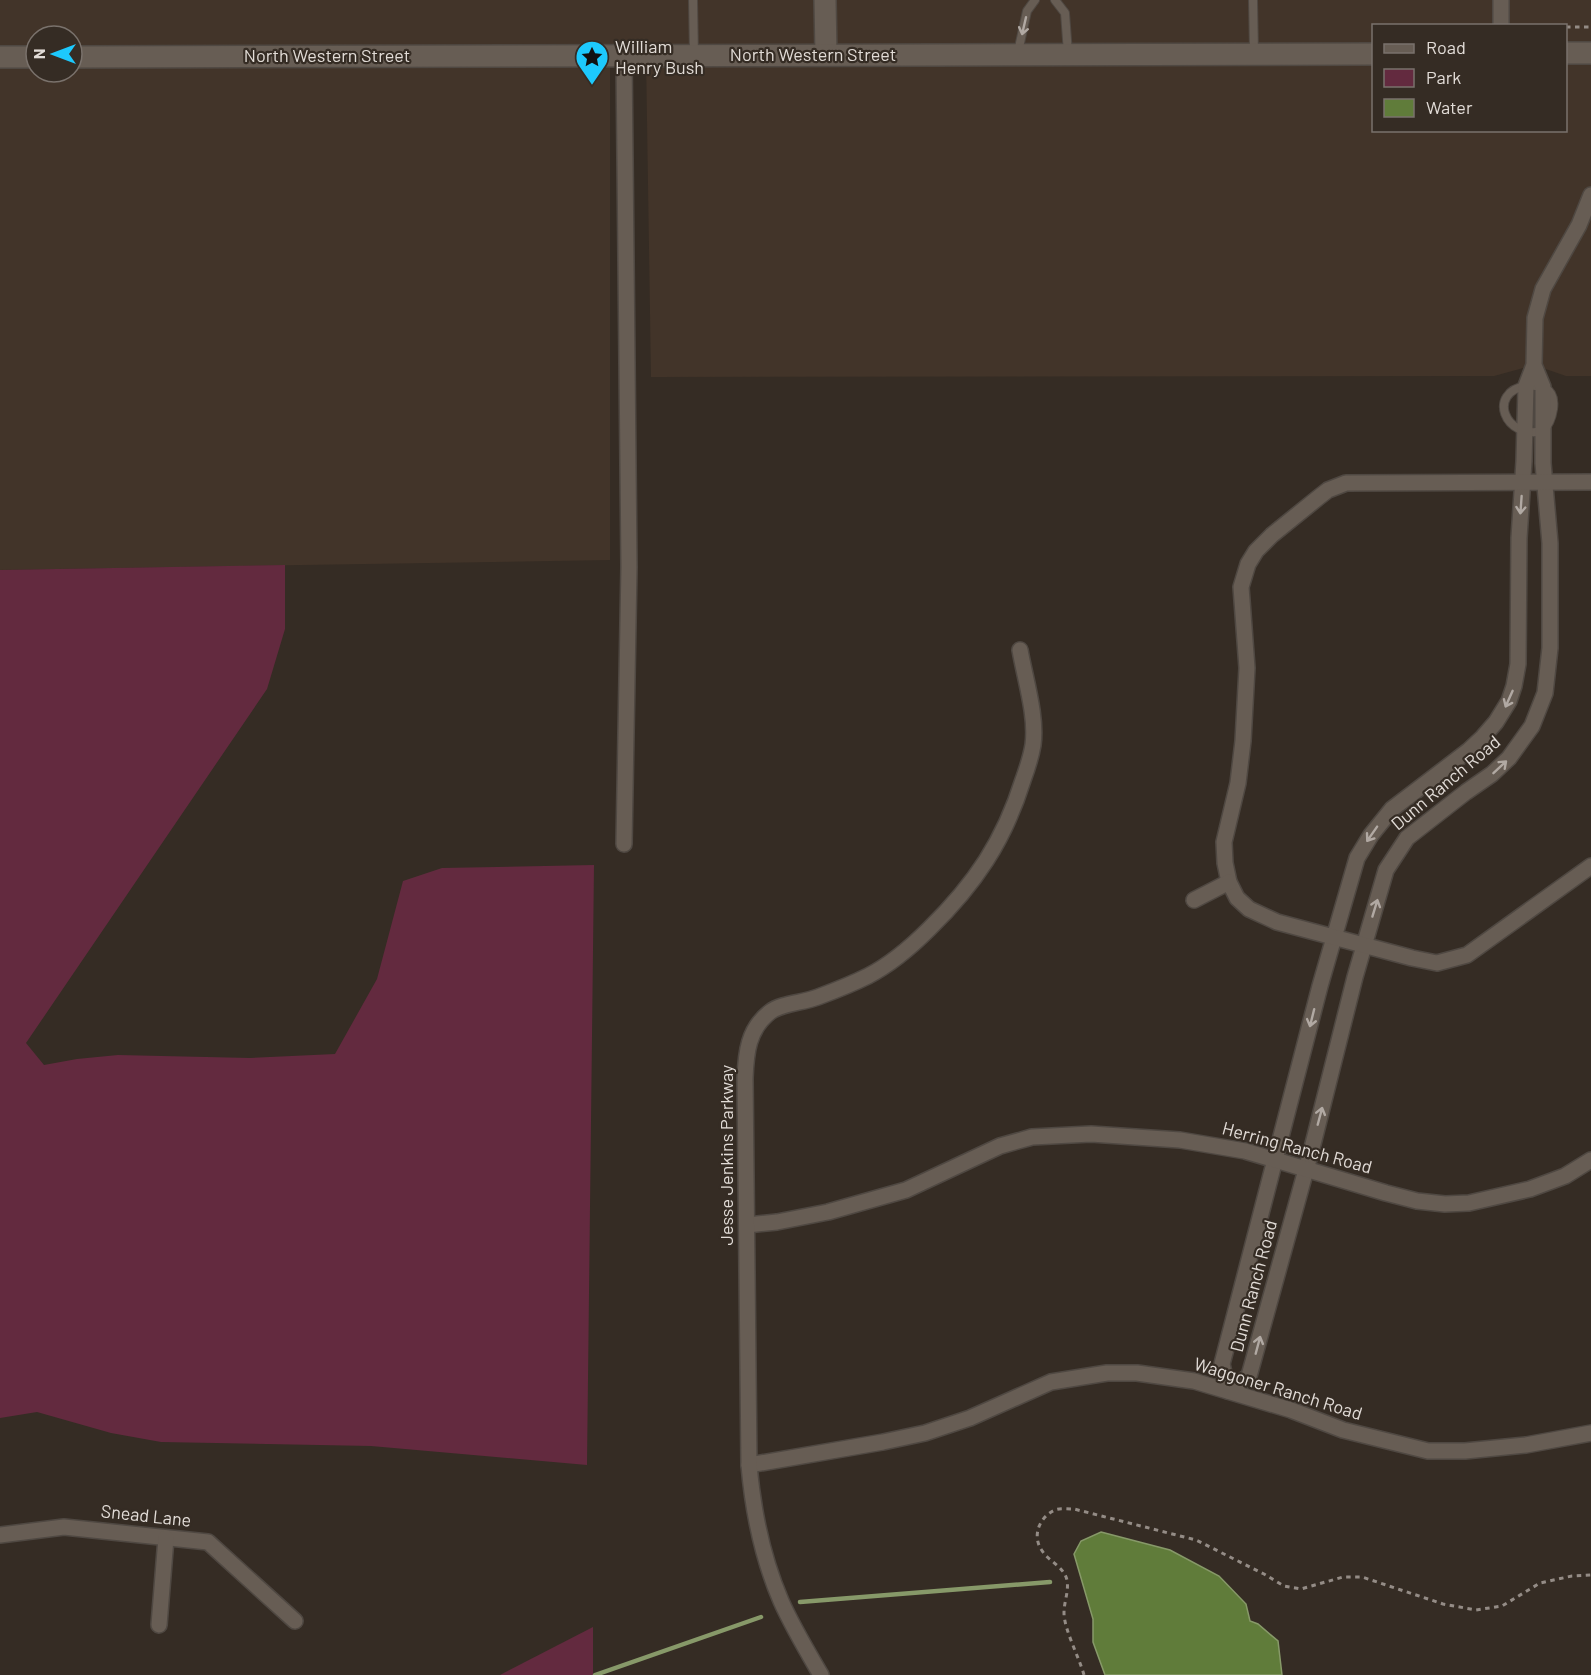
<svg xmlns="http://www.w3.org/2000/svg" width="1591" height="1675" font-family="Barlow,sans-serif">
	<rect width="100%" height="100%" fill="#352c24"/>
	<path fill="#423429" fill-rule="evenodd" d="M 0,0 L 1591,0 L 1591,376 L 1566,376 L 1534,365 L 1494,376 L 651,377 L 646,56 L 610,56 L 610,560 L 0,570 ZM 1374,26 L 1566,26 L 1566,130 L 1374,130 ZM 36,36 L 72,36 L 72,72 L 36,72 Z"/>
	<g fill="#632a3f">
		<path d="M 285,565 L 285,629 L 267,689 L 26,1043 L 44,1065 L 77,1059 L 118,1055 L 250,1058 L 335,1054 L 377,979 L 403,881 L 442,868 L 594,865 L 587,1465 L 371,1446 L 161,1442 L 111,1433 L 37,1412 L 0,1418 L 0,570 Z"/>
		<path d="M 593,1627 L 593,1675 L 500,1675 Z"/>
	</g>
	<path fill="#607c3a" stroke="#879969" stroke-width="1.5" d="M 1101,1532 L 1170,1550 L 1219,1576 L 1246,1604 L 1250,1621 L 1258,1624 L 1278,1641 L 1282,1675 L 1105,1675 L 1093,1642 L 1093,1619 L 1074,1554 L 1081,1541 Z"/>
	<g fill="none" stroke-linecap="round" stroke-linejoin="round">
		<g stroke="#879969" stroke-width="4.5">
			<path d="M 800,1602 L 1050,1582"/>
			<path d="M 595,1675 L 761,1617"/>
		</g>
		<g stroke="#4f4842" stroke-width="10">
			<g id="lane">
				<path d="M 693,0 L 694,55"/>
				<path d="M 1055,0 L 1065,13 L 1068,53"/>
				<path d="M 1253,0 L 1254,52"/>
				<path d="M 1018,52 L 1027,11 L 1035,0"/>
				<path d="M 1526,386 C 1531,386 1540,385 1545,388 C 1560,396 1552,422 1543,431 C 1504,440 1487,392 1526,386 Z"/>
			</g>
		</g>
		<g stroke="#4f4842" stroke-width="18">
			<g id="street">
				<path d="M 1501,0 L 1501,26"/>
				<path d="M 624,56 L 629,567 L 624,844"/>
				<path d="M 1534,365 L 1543,387 L 1543,463 L 1550,543 L 1550,648 L 1545,693 L 1532,726 L 1509,758 L 1492,774 L 1466,792 L 1407,838 L 1386,870 L 1355,977 L 1312,1148 L 1249,1376 L 1228,1391 L 1222,1364 L 1320,986 L 1357,858 L 1371,835 L 1392,809 L 1468,751 L 1483,737 L 1496,722 L 1509,701 L 1514,686 L 1518,664 L 1519,538 L 1524,461 L 1526,386 L 1534,365 L 1535,318 L 1543,289 L 1579,225 L 1591,195"/>
				<path d="M 1591,482 L 1346,483 L 1328,490 L 1319,497 L 1272,535 L 1256,551 L 1248,564 L 1241,587 L 1247,668 L 1243,741 L 1238,783 L 1224,842 L 1225,863 L 1229,882 L 1237,898 L 1249,909 L 1277,922 L 1412,958 L 1437,963 L 1467,955 L 1591,866"/>
				<path d="M 1194,900 L 1229,882"/>
				<path d="M 747,1225 L 777,1222 L 828,1212 L 906,1190 L 1000,1146 L 1032,1137 L 1091,1134 L 1180,1140 L 1245,1151 L 1386,1193 L 1417,1201 L 1445,1204 L 1469,1203 L 1530,1189 L 1565,1176 L 1591,1160"/>
				<path d="M 749,1465 L 883,1442 L 925,1433 L 970,1418 L 1051,1382 L 1107,1373 L 1137,1373 L 1194,1381 L 1291,1410 L 1343,1430 L 1428,1451 L 1465,1451 L 1526,1445 L 1591,1433"/>
				<path d="M 0,1535 L 64,1527 L 208,1542 L 295,1621"/>
				<path d="M 159,1625 L 166,1538"/>
				<path d="M 821,1675 C 807,1651 792,1626 781,1601 C 762,1557 753,1511 749,1465 L 745,1078 C 746,1053 748,1029 770,1012 C 782,1003 803,1003 818,997 C 834,991 852,984 868,976 C 891,964 911,947 929,929 C 975,884 1004,841 1023,780 C 1027,769 1031,757 1033,745 C 1037,716 1025,679 1020,650"/>
			</g>
		</g>
		<g stroke="#4f4842" stroke-width="24">
			<g id="secondary">
				<path d="M 825,0 L 826,54"/>
				<path d="M 1566,53 L 1591,53"/>
				<path d="M 0,57 L 36,57"/>
				<path d="M 72,57 L 1374,54"/>
			</g>
		</g>
		<g stroke="#948c86" stroke-width="3" stroke-dasharray="4.5 4.5" stroke-linecap="butt">
			<path d="M 1566,27 L 1591,27"/>
			<path d="M 1084,1675 C 1079,1657 1064,1629 1064,1613 C 1064,1601 1069,1592 1067,1580 C 1064,1567 1050,1562 1043,1552 C 1031,1537 1039,1517 1055,1510 C 1060,1508 1068,1509 1074,1509 L 1196,1540 L 1264,1574 L 1284,1586 L 1301,1589 L 1343,1577 L 1362,1577 L 1443,1604 L 1476,1610 L 1502,1606 L 1540,1583 L 1572,1576 L 1591,1575"/>
		</g>
		<use href="#lane" stroke="#675d54" stroke-width="8"/>
		<use href="#street" stroke="#675d54" stroke-width="15"/>
		<use href="#secondary" stroke="#675d54" stroke-width="21"/>
	</g>
	<defs><path id="oneway-shaft" d="M-6 0H5M1.5-3L5.5 0L1.5 3" fill="none" stroke-width="1.6" stroke-linecap="round" stroke-linejoin="round" transform="scale(1.5)"/></defs>
	<g stroke="#b1a9a3">
		<use href="#oneway-shaft" transform="translate(1024 26) rotate(103)"/>
		<use href="#oneway-shaft" transform="translate(1521 505) rotate(94)"/>
		<use href="#oneway-shaft" transform="translate(1509 699) rotate(114)"/>
		<use href="#oneway-shaft" transform="translate(1500 767) rotate(-43)"/>
		<use href="#oneway-shaft" transform="translate(1372 834) rotate(125)"/>
		<use href="#oneway-shaft" transform="translate(1375 908) rotate(-73)"/>
		<use href="#oneway-shaft" transform="translate(1312 1018) rotate(104)"/>
		<use href="#oneway-shaft" transform="translate(1320 1116) rotate(-75)"/>
		<use href="#oneway-shaft" transform="translate(1258 1345) rotate(-75)"/>
	</g>
	<defs>
		<g id="sight-pin" transform="scale(1.725)"><path d="M0 17L-7.5 6A9.5 9.5 0 1 1 7.5 6Z" fill="#1dc9fd" stroke="#352c24"/><path d="M0-6L1.8-2.2L6-1.7L2.9 1.2L3.7 5.4L0 3.3L-3.7 5.4L-2.9 1.2L-6-1.7L-1.8-2.2Z" fill="#111"/></g>
	</defs>
	<g fill-rule="evenodd">
		<use href="#sight-pin" x="592" y="57"/>
	</g>
	<g text-anchor="middle" stroke-width="4.5" stroke-linejoin="round" paint-order="stroke">
		<g font-size="18" fill="#e2dcd7" stroke="#352c24" text-anchor="start">
			<text x="615" y="53">William<tspan x="615" dy="21">Henry Bush</tspan></text>
		</g>
		<g font-size="18" fill="#e2dcd7" stroke="#352c24">
			<text x="813" y="61">North Western Street</text>
			<text x="327" y="62">North Western Street</text>
			<text transform="translate(1446 783) rotate(-40)" y="6">Dunn Ranch Road</text>
			<text transform="translate(1297 1148) rotate(15)" y="6">Herring Ranch Road</text>
			<text transform="translate(727 1155) rotate(-90)" y="6">Jesse Jenkins Parkway</text>
			<text transform="translate(1254 1286) rotate(-75)" y="6">Dunn Ranch Road</text>
			<text transform="translate(1278 1389) rotate(17)" y="6">Waggoner Ranch Road</text>
			<text transform="translate(146 1516) rotate(6)" y="6">Snead Lane</text>
		</g>
	</g>
	<rect x="1372" y="24" width="195" height="108" fill="#352c24" stroke="#7a726c" stroke-width="1.5"/>
	<rect x="1384" y="44" width="30" height="9" fill="#675d54" stroke="#7a726c" stroke-width="1.5"/>
	<text x="1426" y="54" font-size="18" fill="#e2dcd7">Road</text>
	<rect x="1384" y="69" width="30" height="18" fill="#632a3f" stroke="#7a726c" stroke-width="1.5"/>
	<text x="1426" y="84" font-size="18" fill="#e2dcd7">Park</text>
	<rect x="1384" y="99" width="30" height="18" fill="#607c3a" stroke="#7a726c" stroke-width="1.5"/>
	<text x="1426" y="114" font-size="18" fill="#e2dcd7">Water</text>
	<g transform="translate(54 54) rotate(270)"><circle r="28" fill="#352c24" stroke="#7a726c" stroke-width="1.5"/>
	<path d="M0-4.5L10 22L0 15L-10 22Z" fill="#1dc9fd"/>
	<text y="-9" font-size="16" font-weight="bold" text-anchor="middle" fill="#e2dcd7">N</text>
	</g>
</svg>
